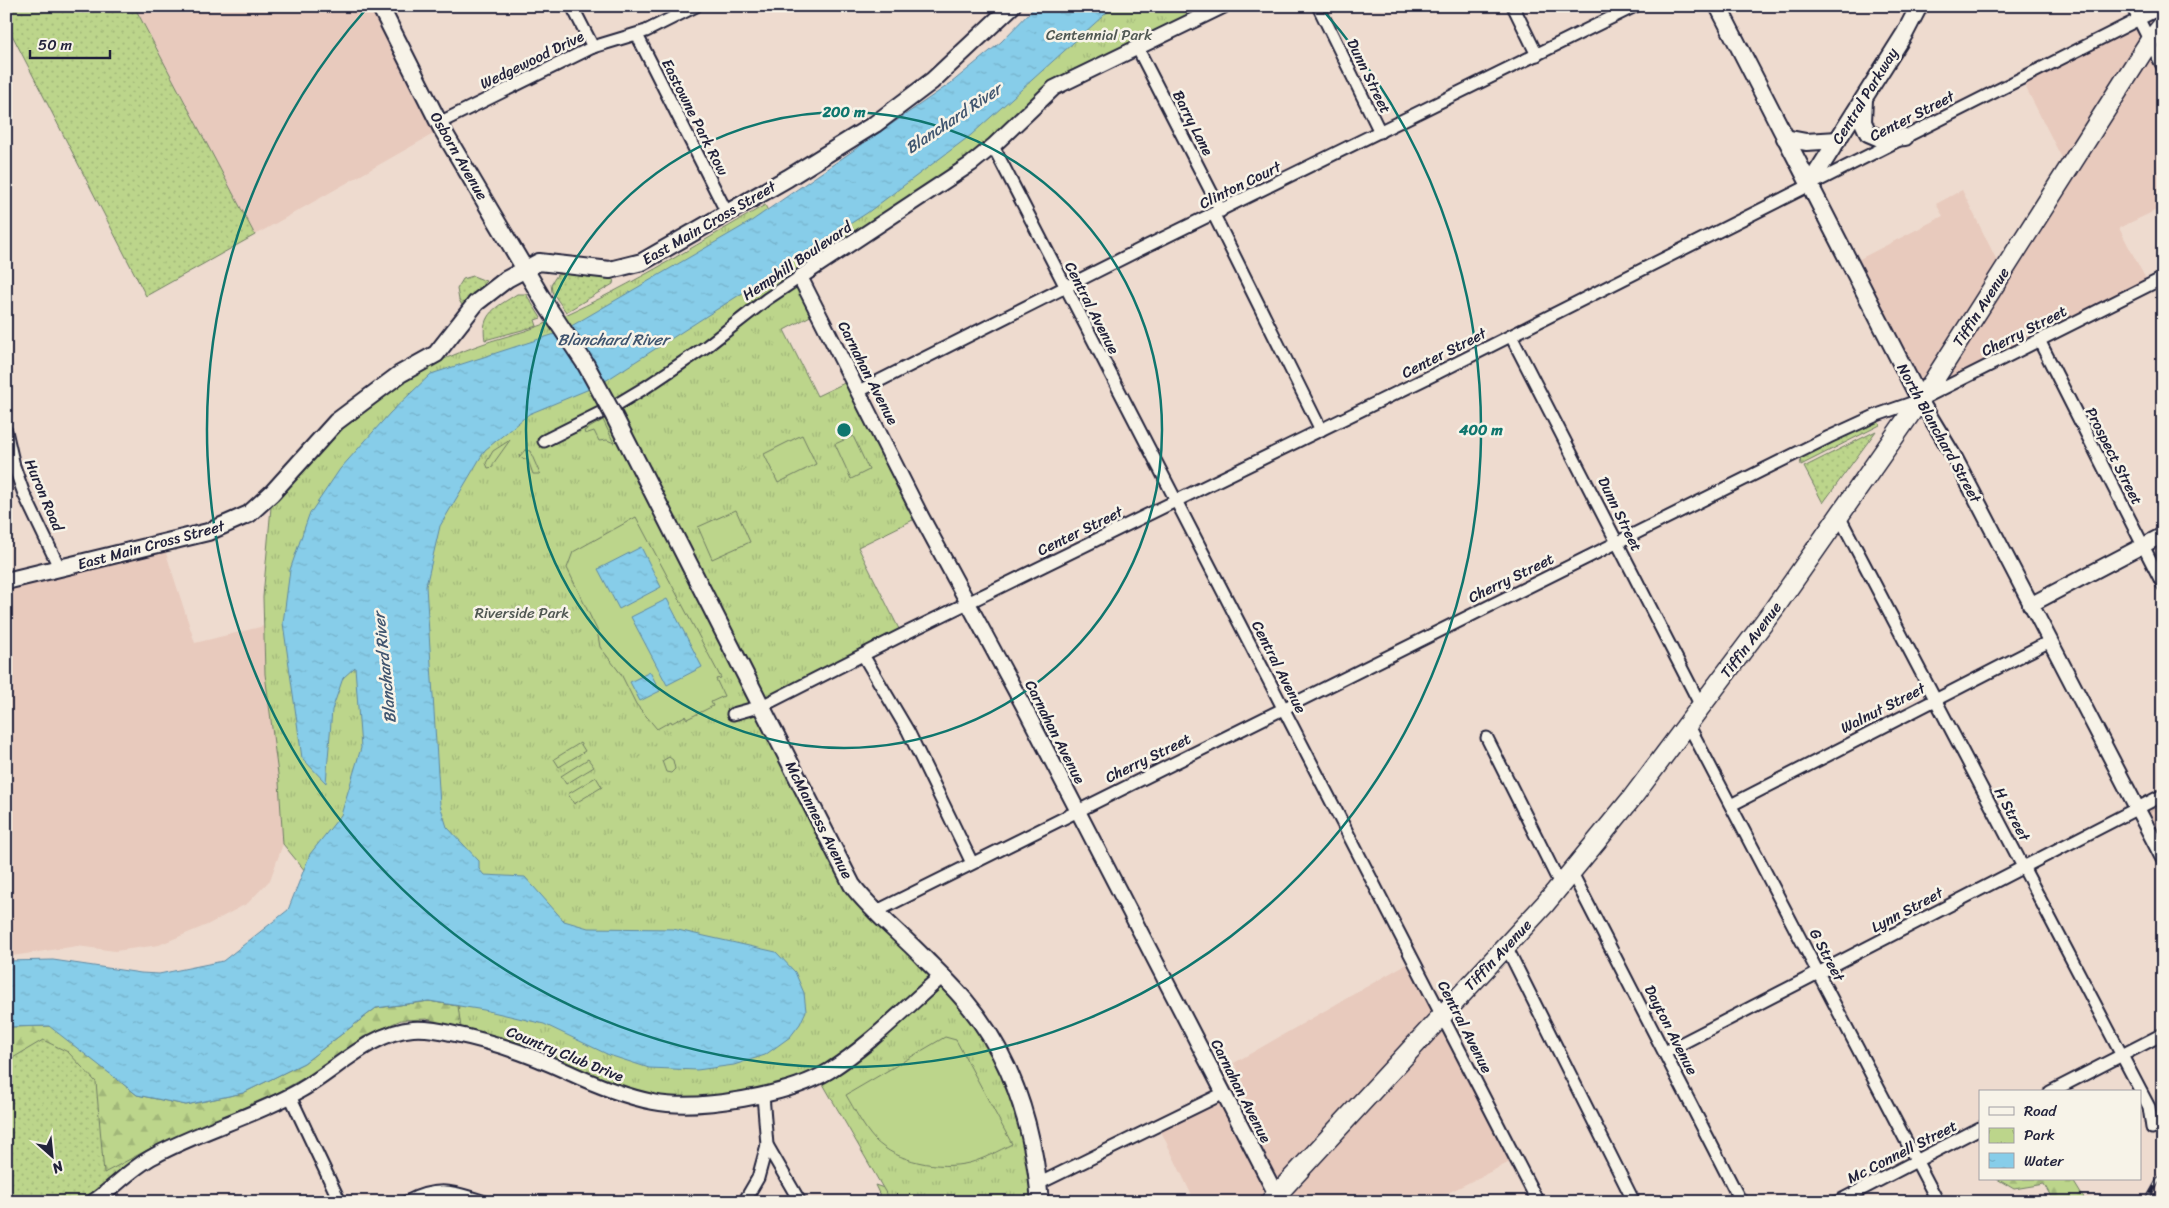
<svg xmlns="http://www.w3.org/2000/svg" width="2169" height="1208" font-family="Sriracha,sans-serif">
	<defs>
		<pattern id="industrial-furrows" width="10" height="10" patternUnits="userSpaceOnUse" patternTransform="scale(1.25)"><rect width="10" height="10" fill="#e8cabd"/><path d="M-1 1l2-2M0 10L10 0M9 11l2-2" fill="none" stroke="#c7ada3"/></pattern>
		<pattern id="grass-dots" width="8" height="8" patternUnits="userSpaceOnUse" patternTransform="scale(1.25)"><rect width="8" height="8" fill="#bcd58b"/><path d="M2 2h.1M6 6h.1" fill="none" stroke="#a1b779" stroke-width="1.8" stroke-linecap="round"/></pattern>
		<pattern id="forest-firs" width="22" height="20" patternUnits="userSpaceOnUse" patternTransform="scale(1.25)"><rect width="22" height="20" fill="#bcd58b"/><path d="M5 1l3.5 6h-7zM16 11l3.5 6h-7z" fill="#a1b779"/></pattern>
		<pattern id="park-tufts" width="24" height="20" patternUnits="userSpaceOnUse" patternTransform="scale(1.25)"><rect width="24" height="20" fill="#bcd58b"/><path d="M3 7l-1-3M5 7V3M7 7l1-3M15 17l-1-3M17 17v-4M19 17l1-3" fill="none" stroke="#a1b779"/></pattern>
		<pattern id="water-ripples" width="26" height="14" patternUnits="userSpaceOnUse" patternTransform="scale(1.25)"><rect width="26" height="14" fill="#87cde9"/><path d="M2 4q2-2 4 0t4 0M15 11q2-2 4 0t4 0" fill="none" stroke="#74b0c9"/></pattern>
	</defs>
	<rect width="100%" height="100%" fill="#eedbcf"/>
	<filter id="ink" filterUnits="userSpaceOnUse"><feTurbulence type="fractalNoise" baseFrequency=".02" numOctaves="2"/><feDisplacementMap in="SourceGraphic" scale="10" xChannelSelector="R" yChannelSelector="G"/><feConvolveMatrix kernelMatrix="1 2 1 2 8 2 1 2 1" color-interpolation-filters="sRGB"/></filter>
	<g filter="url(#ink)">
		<g fill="#e8cabd">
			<path d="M 134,6 L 379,6 L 442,129 L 255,235 Z"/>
			<path d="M 2163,7 L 2163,25 L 2149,42 L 2163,67 L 2163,207 L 2119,228 L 2149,285 L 1920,400 L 1850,264 L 1943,216 L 1936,204 L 1962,190 L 2003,273 L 2068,170 L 2021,78 Z"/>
			<path d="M 163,544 L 195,643 L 264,626 L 265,674 L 279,782 L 283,844 L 270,880 L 248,903 L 207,925 L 159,945 L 115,951 L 77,946 L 6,957 L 6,581 Z"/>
			<path d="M 1413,960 L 1516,1159 L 1430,1202 L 1195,1202 L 1158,1125 L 1244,1083 L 1234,1063 Z"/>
		</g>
		<path fill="url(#industrial-furrows)" d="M 2163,795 L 2163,858 L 2136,808 Z"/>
		<g fill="url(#grass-dots)" stroke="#6f7c63">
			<path d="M 6,6 L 134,6 L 255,235 L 146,296 L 6,23 Z"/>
			<path d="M 563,274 L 610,276 L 614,279 L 613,284 L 566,312 L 552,292 L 551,284 L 557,275 Z"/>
			<path d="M 473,276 L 486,281 L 463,307 L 459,300 L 457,289 L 463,279 Z"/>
			<path d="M 517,294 L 526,294 L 541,318 L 535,320 L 537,326 L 485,340 C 480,313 497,307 517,294 Z"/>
			<path d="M 1878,421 L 1880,425 L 1801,465 L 1800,457 Z"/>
			<path d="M 1876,431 L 1823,503 L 1804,467 Z"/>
			<path d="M 6,1008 L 179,1051 L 133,1170 L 93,1202 L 6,1202 Z"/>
		</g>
		<g fill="url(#forest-firs)" stroke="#6f7c63">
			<path d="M 429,1001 L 458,1006 L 471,1032 L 427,1019 L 401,1020 L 363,1037 L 323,1067 L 279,1092 L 151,1148 L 104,1173 L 96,1082 L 68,1052 L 43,1040 L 6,1062 L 6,1027 L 51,1026 L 137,1095 L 186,1105 L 243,1093 L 304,1063 L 376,1008 Z"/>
			<path d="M 1997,1179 L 2072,1179 L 2086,1202 L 2054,1202 L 2044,1184 L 2014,1189 Z"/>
			<path d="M 875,1185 L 890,1190 L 897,1202 L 883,1202 Z"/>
		</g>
		<path fill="url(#park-tufts)" stroke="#6f7c63" d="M 1088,6 L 1223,6 L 1054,88 L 993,146 L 801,277 L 818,312 L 784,330 L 817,396 L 853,379 L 921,516 L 858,547 L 902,635 L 762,706 L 852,885 L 917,951 L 1001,1057 L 1040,1202 L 891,1202 L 819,1077 L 798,1085 L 679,1105 L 462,1035 L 458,1006 L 429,1001 L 376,1008 L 352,928 L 283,844 L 279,782 L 265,674 L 263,597 L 271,507 L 276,500 C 316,456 354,410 406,379 C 427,366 450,356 474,347 C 496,338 520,334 542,325 C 620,293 692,247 765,205 L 780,235 Z"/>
		<g fill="#bcd58b" stroke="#6f7c63">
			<path d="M 603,420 L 614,443 L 607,440 L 599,441 L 594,431 L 585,434 L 584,431 Z"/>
			<path d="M 802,435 L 816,464 L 778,483 L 764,454 Z"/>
			<path d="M 853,436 L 869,470 L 851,479 L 835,444 Z"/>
			<path d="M 510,440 L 493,464 L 493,467 L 488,468 L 486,463 L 493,451 Z"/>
			<path d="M 525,450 L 530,451 L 540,474 L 533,474 L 528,460 L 519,457 Z"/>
			<path d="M 736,510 L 750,542 L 712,559 L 698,527 Z"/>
			<path d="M 636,517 L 721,678 L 716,679 L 724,696 L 711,702 L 713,706 L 687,719 L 685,716 L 672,723 L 671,721 L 657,729 L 636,704 L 621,674 L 600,647 L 597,630 L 567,568 L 573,552 Z"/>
			<path d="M 580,743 L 585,751 L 559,767 L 554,759 Z"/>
			<path d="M 669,757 L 673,760 L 675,769 L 671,773 L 666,772 L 662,761 Z"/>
			<path d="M 588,759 L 594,767 L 566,784 L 561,776 Z"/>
			<path d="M 596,777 L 602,787 L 574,804 L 568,794 Z"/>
			<path d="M 945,1037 L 956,1040 L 1012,1144 C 998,1151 984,1159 969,1163 C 939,1170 897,1162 875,1140 C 863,1127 855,1110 846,1095 Z"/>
		</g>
		<g fill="url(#water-ripples)" stroke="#5f89a3">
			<path d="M 1036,6 L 1114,6 L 971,135 L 867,213 L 599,385 L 529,414 L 485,450 L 440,526 L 426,586 L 440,805 L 447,827 L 479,861 L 479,869 L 484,875 L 525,877 L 564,921 L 588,928 L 673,929 L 776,952 L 795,972 L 804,993 L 806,1011 L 800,1024 L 790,1037 L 765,1055 L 734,1065 L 697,1070 L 649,1068 L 609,1055 L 544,1024 L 484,1010 L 429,1001 L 376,1008 L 304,1063 L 243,1093 L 186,1105 L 137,1095 L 49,1026 L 6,1027 L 6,961 L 53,960 L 141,973 L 159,974 L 223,961 L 288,910 L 310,854 L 341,815 L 361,748 L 355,667 L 343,678 L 332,710 L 326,783 L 302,758 L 283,623 L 290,570 L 309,515 L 340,469 L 390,413 L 431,374 L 561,332 L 750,222 L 951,83 L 1001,42 Z"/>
			<path d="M 641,547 L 661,587 L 619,609 L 598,569 Z"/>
			<path d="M 667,599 L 702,667 L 667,685 L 631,617 Z"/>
			<path d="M 650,672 L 660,691 L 640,701 L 630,682 Z"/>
		</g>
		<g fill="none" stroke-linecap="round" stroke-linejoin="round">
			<g stroke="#22223b" stroke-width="15">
				<g id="minor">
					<path d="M 572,6 L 593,47"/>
					<path d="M 1318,6 L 1380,132"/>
					<path d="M 1513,6 L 1537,55"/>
					<path d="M 2132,6 L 2163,67"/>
					<path d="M 637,35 L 727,213"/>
					<path d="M 1138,49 L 1221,211"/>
					<path d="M 439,123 L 593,47 L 646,31 L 696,6"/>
					<path d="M 993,146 L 1538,1202"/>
					<path d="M 1214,215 L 1321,430"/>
					<path d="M 1511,336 L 1701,706"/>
					<path d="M 2039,340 L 2163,585"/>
					<path d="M 859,391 L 1143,248 L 1635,6"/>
					<path d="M 6,431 L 14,466 L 24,494 L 60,569"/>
					<path d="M 544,441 L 616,405 L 646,387 L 707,346 L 767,299 L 800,277"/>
					<path d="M 1839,516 L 2149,1107 L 2152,1128"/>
					<path d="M 863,655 L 908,731 L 972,863"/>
					<path d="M 733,714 L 762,706 L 902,635 L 1435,374 L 2163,7"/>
					<path d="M 1688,724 L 1938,1202"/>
					<path d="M 1487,738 L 1561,886"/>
					<path d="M 1731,805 L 2050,641"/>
					<path d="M 1572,873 L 1741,1202"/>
					<path d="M 875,912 L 1829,437 L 1877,415 L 1920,400 L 2163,278"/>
					<path d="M 1506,946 L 1634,1202"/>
					<path d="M 1665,1052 L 2163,795"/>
					<path d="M 2050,1092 L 2163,1034"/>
					<path d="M 763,1095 L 767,1145 L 800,1202"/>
					<path d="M 290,1096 L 340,1202"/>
					<path d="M 1038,1184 L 1224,1093"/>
					<path d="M 406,1202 C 436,1186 454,1191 485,1202"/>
					<path d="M 744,1202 L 758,1178 L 767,1145"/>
					<path d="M 1837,1202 L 1980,1128"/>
				</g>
			</g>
			<g stroke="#22223b" stroke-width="18">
				<g id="tertiary">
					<path d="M 1223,6 L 1054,88 L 993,146 L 971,164 L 800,277 L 921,516 L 1023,705 L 1280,1202"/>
					<path d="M 1920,400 L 1955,458 L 2163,858"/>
					<path d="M 2030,605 L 2163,535"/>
					<path d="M 93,1202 C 114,1188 131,1168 154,1156 C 201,1130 254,1117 301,1090 C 336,1070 372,1032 413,1029 C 427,1028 442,1031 455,1034 C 495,1042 531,1055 568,1072 C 596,1085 623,1096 653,1102 C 698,1111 790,1095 829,1071 C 870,1045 905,1008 942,976"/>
				</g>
			</g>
			<g stroke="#22223b" stroke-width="20">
				<g id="secondary">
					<path d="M 380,6 L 442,129 L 545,303"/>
					<path d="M 1718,6 L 1920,400"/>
					<path d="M 1864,99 L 1863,122 L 1868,133 L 1882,139 L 1905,137"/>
					<path d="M 1785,138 L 1806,142 L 1838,140"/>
					<path d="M 1809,185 L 1905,33 L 1919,6"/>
					<path d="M 614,416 L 852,885 C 873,913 900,933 924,958 C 938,972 953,986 966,1002 C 1013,1058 1034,1130 1040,1202"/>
					<path d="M 6,581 L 208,532 L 249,514 L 272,493 L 336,422 L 400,374 L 436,354 L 476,303 L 507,279 L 539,262 L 610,270 L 642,262 L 788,178 L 875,124 L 932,81 L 1012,6"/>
				</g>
			</g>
			<g stroke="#22223b" stroke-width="22">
				<path id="trunk" d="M 1270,1202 L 1545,904 L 1632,798 L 1774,609 L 1934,380 L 2149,42 L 2163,25"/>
			</g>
			<use href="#minor" stroke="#f7f3e8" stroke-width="11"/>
			<use href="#tertiary" stroke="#f7f3e8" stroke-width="14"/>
			<use href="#secondary" stroke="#f7f3e8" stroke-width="16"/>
			<use href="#trunk" stroke="#f7f3e8" stroke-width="19"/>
			<g stroke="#22223b" stroke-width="5">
				<g id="rail">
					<path d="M 2159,6 L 2163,13"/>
					<path d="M 2146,1202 L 2163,1172"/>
				</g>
			</g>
			<use href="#rail" stroke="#f7f3e8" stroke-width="3" stroke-dasharray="9" stroke-linecap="butt"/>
			<g stroke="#22223b" stroke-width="20" stroke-linecap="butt">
				<path id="secondary-bridge" d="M 545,303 L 586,365 L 614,416"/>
			</g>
			<use href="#secondary-bridge" stroke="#f7f3e8" stroke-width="16"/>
		</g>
	</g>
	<g fill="none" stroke="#0f766e" stroke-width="2.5">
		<circle cx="844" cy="430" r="318"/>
		<path d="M1321 8A637 637 0 1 1 367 8"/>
	</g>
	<g text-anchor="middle" stroke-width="5" stroke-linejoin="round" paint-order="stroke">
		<g font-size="15" fill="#505853" stroke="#f7f3e8">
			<text x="1099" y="40">Centennial Park</text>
			<text x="522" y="618">Riverside Park</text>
		</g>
		<g font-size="15" fill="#22223b" stroke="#f7f3e8">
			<text transform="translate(532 60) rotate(-26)" y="5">Wedgewood Drive</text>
			<text transform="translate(1369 76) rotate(64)" y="5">Dunn Street</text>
			<text transform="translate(1865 96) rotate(-58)" y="5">Central Parkway</text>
			<text transform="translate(1912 116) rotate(-27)" y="5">Center Street</text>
			<text transform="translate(695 117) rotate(63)" y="5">Eastowne Park Row</text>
			<text transform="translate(1193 123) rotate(63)" y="5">Barry Lane</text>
			<text transform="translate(459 156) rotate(60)" y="5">Osborn Avenue</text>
			<text transform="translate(1240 185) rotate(-26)" y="5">Clinton Court</text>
			<text transform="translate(709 223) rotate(-30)" y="5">East Main Cross Street</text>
			<text transform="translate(797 261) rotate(-34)" y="5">Hemphill Boulevard</text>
			<text transform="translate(1981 307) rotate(-57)" y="5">Tiffin Avenue</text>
			<text transform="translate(1092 308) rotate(63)" y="5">Central Avenue</text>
			<text transform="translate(2024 331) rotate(-27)" y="5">Cherry Street</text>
			<text transform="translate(1444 353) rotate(-27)" y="5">Center Street</text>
			<text transform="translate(868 373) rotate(63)" y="5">Carnahan Avenue</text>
			<text transform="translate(1939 433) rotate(61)" y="5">North Blanchard Street</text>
			<text transform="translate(2114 456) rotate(63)" y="5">Prospect Street</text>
			<text transform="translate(44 495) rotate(67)" y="5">Huron Road</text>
			<text transform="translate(1620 514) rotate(64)" y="5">Dunn Street</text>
			<text transform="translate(1080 531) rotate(-26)" y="5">Center Street</text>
			<text transform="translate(151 545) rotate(-15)" y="5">East Main Cross Street</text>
			<text transform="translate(1511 578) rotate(-26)" y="5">Cherry Street</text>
			<text transform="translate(1751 640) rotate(-53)" y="5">Tiffin Avenue</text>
			<text transform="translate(1279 667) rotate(63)" y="5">Central Avenue</text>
			<text transform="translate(1883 708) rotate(-27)" y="5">Walnut Street</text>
			<text transform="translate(1055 732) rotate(63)" y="5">Carnahan Avenue</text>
			<text transform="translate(1148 758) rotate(-26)" y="5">Cherry Street</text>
			<text transform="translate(2012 814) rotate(62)" y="5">H Street</text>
			<text transform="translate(819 820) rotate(63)" y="5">McManness Avenue</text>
			<text transform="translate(1907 910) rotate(-28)" y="5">Lynn Street</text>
			<text transform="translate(1498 955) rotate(-47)" y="5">Tiffin Avenue</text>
			<text transform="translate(1827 955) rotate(62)" y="5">G Street</text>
			<text transform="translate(1465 1027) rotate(63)" y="5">Central Avenue</text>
			<text transform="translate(1671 1030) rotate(63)" y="5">Dayton Avenue</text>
			<text transform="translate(565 1054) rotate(22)" y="5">Country Club Drive</text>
			<text transform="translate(1241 1091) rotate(63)" y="5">Carnahan Avenue</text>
			<text transform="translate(1902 1152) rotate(-27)" y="5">Mc Connell Street</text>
		</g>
		<g font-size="16" font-style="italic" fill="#40556f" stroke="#f7f3e8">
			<text transform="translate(953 118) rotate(-34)" y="6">Blanchard River</text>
			<text x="613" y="345">Blanchard River</text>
			<text transform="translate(384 668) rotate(-96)" y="6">Blanchard River</text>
		</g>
	</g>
	<circle cx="844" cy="430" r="8" fill="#0f766e" stroke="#f7f3e8" stroke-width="2.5"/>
	<g font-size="15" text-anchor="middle" font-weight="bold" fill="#0f766e" stroke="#f7f3e8" stroke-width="5" stroke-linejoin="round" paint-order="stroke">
		<text x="844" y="117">200 m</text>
		<text x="1481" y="435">400 m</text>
	</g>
	<rect width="2169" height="1208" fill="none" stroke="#f7f3e8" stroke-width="25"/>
	<rect x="12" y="12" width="2144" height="1183" fill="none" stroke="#22223b" stroke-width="2" filter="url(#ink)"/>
	<rect x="1979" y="1090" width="162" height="90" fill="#f7f3e8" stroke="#a29fa3"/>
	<rect x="1989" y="1107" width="25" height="8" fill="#f7f3e8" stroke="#a29fa3"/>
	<text x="2024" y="1116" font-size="15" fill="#22223b">Road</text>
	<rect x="1989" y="1128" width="25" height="15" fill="url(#park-tufts)" stroke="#a29fa3"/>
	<text x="2024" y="1140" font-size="15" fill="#22223b">Park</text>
	<rect x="1989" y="1153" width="25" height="15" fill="url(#water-ripples)" stroke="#a29fa3"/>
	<text x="2024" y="1166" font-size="15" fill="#22223b">Water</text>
	<g transform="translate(52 1156) rotate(153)" stroke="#f7f3e8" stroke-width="4" paint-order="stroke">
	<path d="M0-4L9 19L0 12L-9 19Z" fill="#22223b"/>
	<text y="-8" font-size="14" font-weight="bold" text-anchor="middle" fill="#22223b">N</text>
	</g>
	<path d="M30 50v8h80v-8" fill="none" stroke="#22223b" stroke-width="2.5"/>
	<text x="38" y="50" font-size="15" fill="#22223b" stroke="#f7f3e8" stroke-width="4" paint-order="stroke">50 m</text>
</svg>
